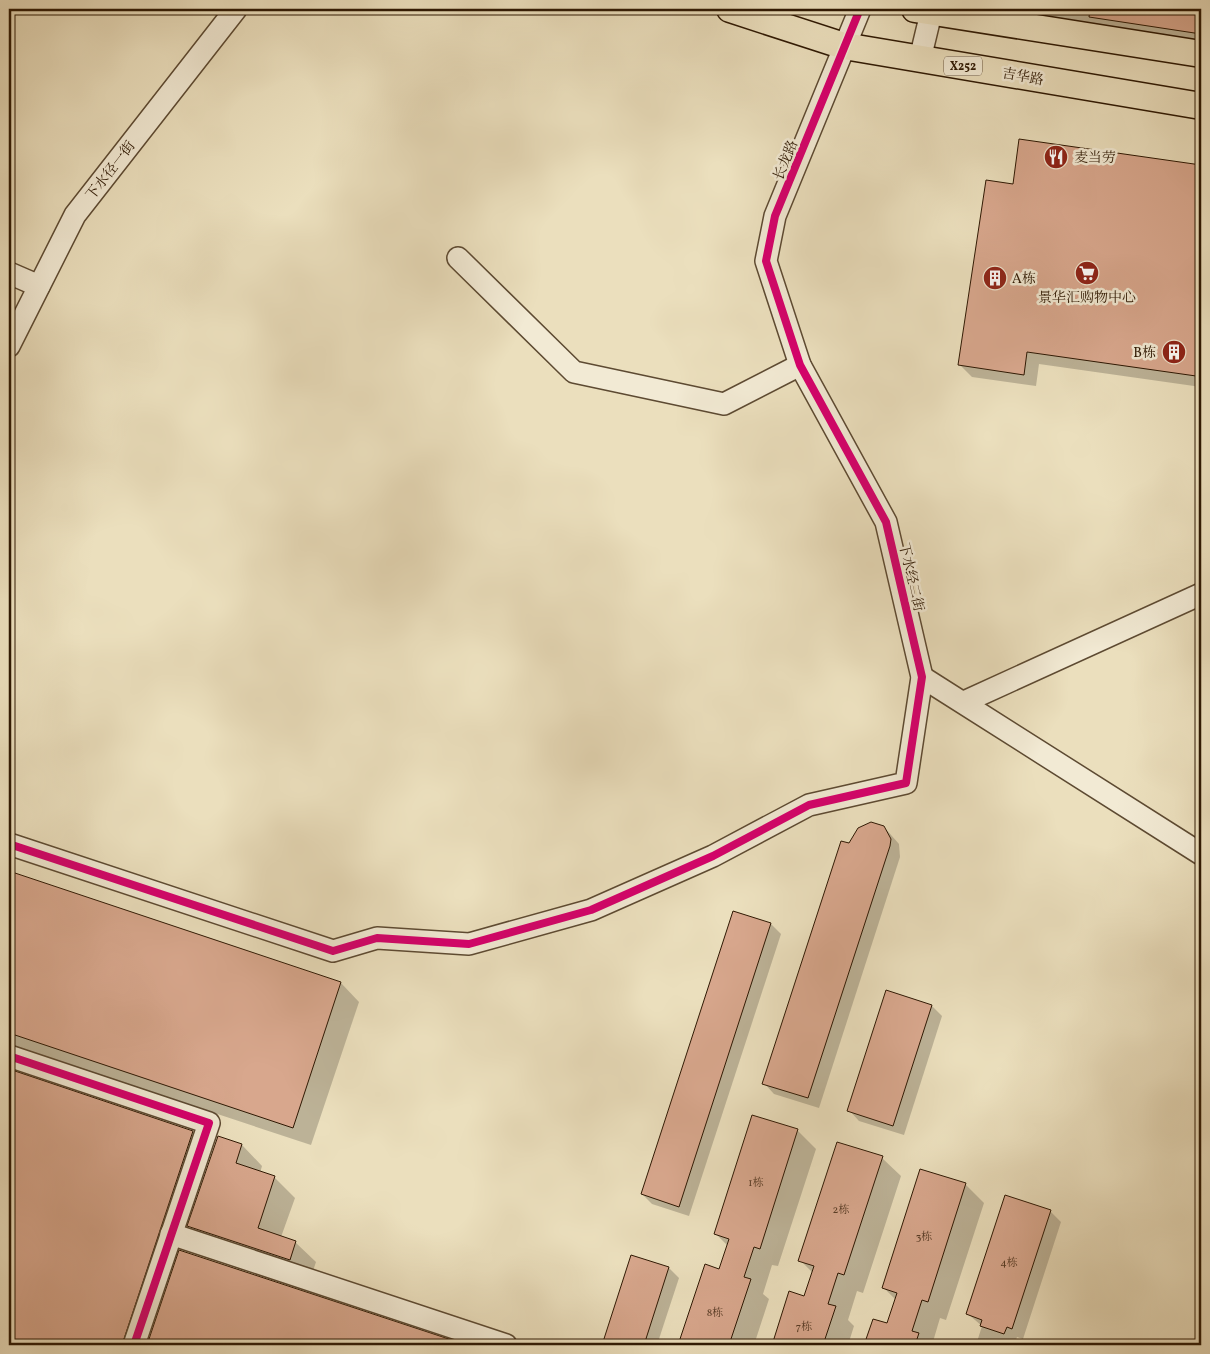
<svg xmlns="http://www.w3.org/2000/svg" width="1210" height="1354" font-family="Vollkorn,'Noto Serif SC',serif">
	<rect width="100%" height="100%" fill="#ebdfbd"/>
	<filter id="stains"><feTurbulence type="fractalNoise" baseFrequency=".004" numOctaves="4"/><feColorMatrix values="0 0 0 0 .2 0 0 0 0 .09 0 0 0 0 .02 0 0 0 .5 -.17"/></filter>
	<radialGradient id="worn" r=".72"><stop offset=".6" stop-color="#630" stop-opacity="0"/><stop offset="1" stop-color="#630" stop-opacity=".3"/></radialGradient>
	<g fill="#0003">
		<path d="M 1003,9 L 1176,9 L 1201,12 L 1201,51 L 1018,23 Z"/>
		<path d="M 1020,141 L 1201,166 L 1201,387 L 1039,364 L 1036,386 L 972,377 L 960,365 L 1014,185 Z"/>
		<path d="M 884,827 L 899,844 L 900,857 L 819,1108 L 774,1094 L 764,1083 Z"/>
		<path d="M 9,873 L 341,983 L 359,1002 L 311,1145 L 9,1045 Z"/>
		<path d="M 771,924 L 781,934 L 689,1216 L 652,1204 L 642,1194 Z"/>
		<path d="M 932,1006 L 942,1016 L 904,1135 L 859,1121 L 849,1110 Z"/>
		<path d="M 9,1070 L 192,1132 L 211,1151 L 146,1345 L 9,1345 Z"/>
		<path d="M 753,1116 L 798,1131 L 816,1149 L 778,1266 L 772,1265 L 763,1294 L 769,1299 L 754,1345 L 680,1345 L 705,1266 L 720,1271 L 728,1246 L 715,1233 Z"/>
		<path d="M 219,1137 L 242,1145 L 262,1166 L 260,1173 L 274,1177 L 295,1198 L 281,1237 L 295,1242 L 316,1262 L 310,1280 L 209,1246 L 189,1226 Z"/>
		<path d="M 882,1158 L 901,1176 L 863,1293 L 857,1291 L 848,1320 L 854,1326 L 848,1345 L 773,1345 L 790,1293 L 805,1298 L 813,1273 L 800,1260 Z"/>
		<path d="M 921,1170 L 966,1185 L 984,1203 L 946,1320 L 940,1318 L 932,1345 L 865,1345 L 874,1320 L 888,1325 L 896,1300 L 883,1287 Z"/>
		<path d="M 1050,1211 L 1061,1222 L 1023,1339 L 1017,1337 L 1014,1345 L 976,1345 L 982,1326 L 968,1314 Z"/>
		<path d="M 180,1252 L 463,1345 L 148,1345 Z"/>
		<path d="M 632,1256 L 669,1268 L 679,1278 L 657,1345 L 603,1345 Z"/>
	</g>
	<g fill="#d8a78d" stroke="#2e1803">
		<path d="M 1090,9 L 1184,9 L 1201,11 L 1201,34 L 1089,17 Z"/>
		<path d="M 1019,139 L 1201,165 L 1201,370 L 1197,369 L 1196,376 L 1027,352 L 1024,375 L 958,365 L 986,180 L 1013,184 Z"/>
		<path d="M 871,822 L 884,826 L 891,839 L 890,846 L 808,1098 L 762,1084 L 841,841 L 849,843 L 858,828 Z"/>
		<path d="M 9,871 L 341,982 L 293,1128 L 9,1033 Z"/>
		<path d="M 733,911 L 771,923 L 679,1207 L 641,1194 Z"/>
		<path d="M 886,990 L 932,1005 L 893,1126 L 847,1111 Z"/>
		<path d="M 9,1069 L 193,1131 L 122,1345 L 9,1345 Z"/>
		<path d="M 752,1115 L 798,1129 L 760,1249 L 754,1247 L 744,1277 L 751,1279 L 729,1345 L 678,1345 L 705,1264 L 719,1269 L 729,1239 L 714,1234 Z"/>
		<path d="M 218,1136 L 242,1144 L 236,1163 L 275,1176 L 258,1228 L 296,1241 L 290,1260 L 187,1226 Z"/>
		<path d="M 837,1142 L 883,1156 L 844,1275 L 838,1273 L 828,1304 L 836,1306 L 823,1345 L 772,1345 L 789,1291 L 804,1296 L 814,1266 L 798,1261 Z"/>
		<path d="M 920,1169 L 966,1183 L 928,1302 L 922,1300 L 912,1331 L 919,1333 L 915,1345 L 864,1345 L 873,1319 L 887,1323 L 897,1293 L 882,1288 Z"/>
		<path d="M 1005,1195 L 1051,1210 L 1012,1329 L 1007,1327 L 1004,1334 L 980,1326 L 982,1320 L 966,1314 Z"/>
		<path d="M 179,1250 L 467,1345 L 147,1345 Z"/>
		<path d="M 631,1255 L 669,1267 L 644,1345 L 602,1345 Z"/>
	</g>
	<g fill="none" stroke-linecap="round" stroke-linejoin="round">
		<g stroke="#5d4a32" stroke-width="24">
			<g id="minor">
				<path d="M 920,59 L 932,9"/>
				<path d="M 458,258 L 574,372 L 724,404 L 800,365"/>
				<path d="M 9,273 L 39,286"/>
				<path d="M 9,346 L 75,215 L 236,9"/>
				<path d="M 922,677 L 1201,854"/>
				<path d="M 964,702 L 1201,594"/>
				<path d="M 9,844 L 333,951 L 377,938 L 469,944 L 591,910 L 713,856 L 809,805 L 906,783 L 922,677 L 886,522 L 800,365 L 766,261 L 775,216 L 860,9"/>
				<path d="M 9,1056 L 209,1123 L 134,1345"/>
				<path d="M 171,1234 L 506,1345"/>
			</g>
		</g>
		<g stroke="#2e1803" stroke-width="29">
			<g id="major">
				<path d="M 730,9 L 844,46 L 1201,106"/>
				<path d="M 915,9 L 1201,54"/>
			</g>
		</g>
		<use href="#minor" stroke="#f2ead4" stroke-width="21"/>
		<use href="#major" stroke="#ebdfbd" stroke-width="26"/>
		<g stroke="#f2ead4" stroke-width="11">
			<g id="cycleway">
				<path d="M 9,844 L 333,951 L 377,938 L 469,944 L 591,910 L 713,856 L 809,805 L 906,783 L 922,677 L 886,522 L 800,365 L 766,261 L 775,216 L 860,9"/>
				<path d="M 9,1056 L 209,1123 L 134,1345"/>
			</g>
		</g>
		<use href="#cycleway" stroke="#d6006c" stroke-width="8"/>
	</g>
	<defs>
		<g id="restaurant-disc" transform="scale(1.25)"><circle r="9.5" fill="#8f2418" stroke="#f2ead4"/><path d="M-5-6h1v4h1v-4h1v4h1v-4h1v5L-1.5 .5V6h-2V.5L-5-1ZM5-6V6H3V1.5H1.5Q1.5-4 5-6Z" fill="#fff"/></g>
		<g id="supermarket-disc" transform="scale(1.25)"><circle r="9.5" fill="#8f2418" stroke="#f2ead4"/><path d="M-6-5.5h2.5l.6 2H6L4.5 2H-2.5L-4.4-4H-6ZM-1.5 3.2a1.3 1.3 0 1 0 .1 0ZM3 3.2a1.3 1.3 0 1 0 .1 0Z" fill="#fff"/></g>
		<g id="building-disc" transform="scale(1.25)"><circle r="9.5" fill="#8f2418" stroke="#f2ead4"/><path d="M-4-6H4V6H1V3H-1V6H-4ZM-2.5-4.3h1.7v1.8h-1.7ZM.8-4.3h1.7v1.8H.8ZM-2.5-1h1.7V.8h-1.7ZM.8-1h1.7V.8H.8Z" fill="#fff"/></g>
	</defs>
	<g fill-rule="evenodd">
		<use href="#restaurant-disc" x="1056" y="157"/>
		<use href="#supermarket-disc" x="1087" y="273"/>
		<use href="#building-disc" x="995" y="278"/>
		<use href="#building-disc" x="1174" y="352"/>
	</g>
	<g text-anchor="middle" stroke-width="5" stroke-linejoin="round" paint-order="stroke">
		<g font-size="11" fill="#583c26">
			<text x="756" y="1186">1栋</text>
			<text x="841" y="1213">2栋</text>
			<text x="924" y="1240">3栋</text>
			<text x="1009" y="1266">4栋</text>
			<text x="715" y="1316">8栋</text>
			<text x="804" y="1330">7栋</text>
		</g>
		<rect fill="#f2ead4" stroke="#695742" stroke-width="1" x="944" y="56.5" width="38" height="19" rx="4"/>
		<g font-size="12" font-weight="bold" fill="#2e1803">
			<text x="963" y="70">X252</text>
		</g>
		<g font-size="14" fill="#2e1803" stroke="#f2ead4">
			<text transform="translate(1023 76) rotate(10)" y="5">吉华路</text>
			<text transform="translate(785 160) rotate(-68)" y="5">长龙路</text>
			<text transform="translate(110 170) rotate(-52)" y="5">下水径一街</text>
			<text transform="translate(912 577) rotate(77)" y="5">下水经二街</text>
		</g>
		<g font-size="14" fill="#2e1803" stroke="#f2ead4" text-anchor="start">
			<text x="1074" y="162">麦当劳</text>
			<text x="1012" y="283">A栋</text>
			<text x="1087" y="302" text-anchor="middle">景华汇购物中心</text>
			<text x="1156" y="357" text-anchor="end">B栋</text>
		</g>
	</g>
	<rect width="1210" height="1354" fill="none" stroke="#ebdfbd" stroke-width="30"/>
	<rect x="10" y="10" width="1190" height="1334" fill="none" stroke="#2e1803" stroke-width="2.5"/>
	<rect x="15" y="15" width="1180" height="1324" fill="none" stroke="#2e1803"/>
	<rect width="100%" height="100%" filter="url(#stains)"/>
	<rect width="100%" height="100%" fill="url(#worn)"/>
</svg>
